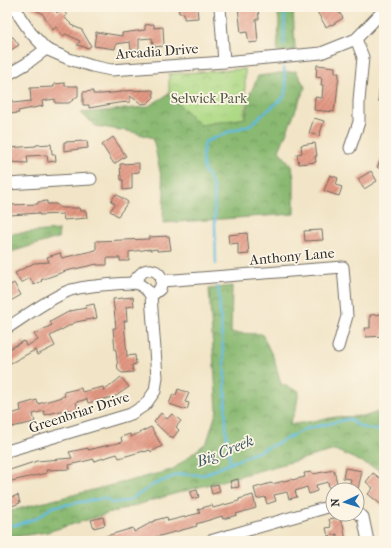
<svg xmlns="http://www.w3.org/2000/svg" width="391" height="548" font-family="'IM FELL French Canon',serif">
	<defs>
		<pattern id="forest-crowns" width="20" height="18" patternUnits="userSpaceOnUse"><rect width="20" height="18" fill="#8ab972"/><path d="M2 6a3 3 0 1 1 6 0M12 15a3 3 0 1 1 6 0" fill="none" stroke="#71975e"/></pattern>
		<pattern id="park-crowns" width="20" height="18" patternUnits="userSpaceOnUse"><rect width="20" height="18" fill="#aed985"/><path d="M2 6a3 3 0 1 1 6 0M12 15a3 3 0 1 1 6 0" fill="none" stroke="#96ba73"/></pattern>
		<pattern id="building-hatch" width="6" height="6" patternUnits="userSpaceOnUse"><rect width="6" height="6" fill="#e39883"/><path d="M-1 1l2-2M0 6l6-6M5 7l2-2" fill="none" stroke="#b87c6b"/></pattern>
	</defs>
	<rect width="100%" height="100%" fill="#fcf5e5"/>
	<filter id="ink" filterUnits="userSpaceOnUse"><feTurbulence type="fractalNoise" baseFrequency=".025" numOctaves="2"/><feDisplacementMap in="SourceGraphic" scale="8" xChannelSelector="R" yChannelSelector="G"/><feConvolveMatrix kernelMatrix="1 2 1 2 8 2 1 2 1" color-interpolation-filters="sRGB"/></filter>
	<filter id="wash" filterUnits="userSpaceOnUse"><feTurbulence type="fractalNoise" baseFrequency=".012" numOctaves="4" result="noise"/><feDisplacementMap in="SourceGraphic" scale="16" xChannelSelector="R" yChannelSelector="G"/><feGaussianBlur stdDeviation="0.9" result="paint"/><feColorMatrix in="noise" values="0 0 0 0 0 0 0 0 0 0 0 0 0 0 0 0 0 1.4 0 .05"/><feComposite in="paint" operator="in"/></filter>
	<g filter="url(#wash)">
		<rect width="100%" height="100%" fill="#f2e5c7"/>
		<g fill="url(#forest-crowns)" stroke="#5a724e">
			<path d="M 277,7 L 293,7 L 295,50 L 277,52 L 279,22 Z"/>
			<path d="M 296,71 L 305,87 L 279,151 L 292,166 L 294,179 L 294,214 L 163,223 L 164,190 L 153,138 L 133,132 L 96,126 L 81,113 L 147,107 L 169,94 L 200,125 L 245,118 L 250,94 L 258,76 Z"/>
			<path d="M 59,230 L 58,238 L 7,253 L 7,234 Z"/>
			<path d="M 232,286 L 231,333 L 262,334 L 274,359 L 281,384 L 299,391 L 296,409 L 289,425 L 336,417 L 366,416 L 384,410 L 384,472 L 335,450 L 170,495 L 47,532 L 7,538 L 7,512 L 33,505 L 172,470 L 207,442 L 217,410 L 209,289 Z"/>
		</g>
		<path fill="url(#park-crowns)" stroke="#6c8258" d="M 245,69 L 245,118 L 200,125 L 169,94 L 169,74 Z"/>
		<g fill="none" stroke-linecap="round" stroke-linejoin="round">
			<g stroke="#61bbdf" stroke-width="2.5">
				<path d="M 284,45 L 285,7"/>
				<path d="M 216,264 L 214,190 L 210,179 L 204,170 L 202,156 L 205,142 L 231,131 L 250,125 L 284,97 L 286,87 L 284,68"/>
				<path d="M 218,287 L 225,374 L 226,430 L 228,444 L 230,463"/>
				<path d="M 7,525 L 16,525 L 37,518 L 52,507 L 105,498 L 111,503 L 128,501 L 153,485 L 179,474 L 203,475 L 278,443 L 305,429 L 349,419 C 358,427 366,429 377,430 L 384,425"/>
			</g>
		</g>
		<g id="blocks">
			<g fill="url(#building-hatch)">
				<path d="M 29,7 L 53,7 L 57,13 L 61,9 L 67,15 L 64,17 L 73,26 L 82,30 L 91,46 L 88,48 L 77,45 L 80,41 L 66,34 L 63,36 L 56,27 L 53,30 L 42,13 Z"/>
				<path d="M 178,7 L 197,7 L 198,18 L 184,19 L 184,13 L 179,13 Z"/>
				<path d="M 238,7 L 258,7 L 259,19 L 256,19 L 258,42 L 249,43 L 247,32 L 241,33 Z"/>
				<path d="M 321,7 L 328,7 L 329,10 L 336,7 L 343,18 L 332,25 L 331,24 L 326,27 L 316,10 Z"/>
				<path d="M 154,24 L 154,28 L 163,27 L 164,46 L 153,47 L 152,38 L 139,39 L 139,50 L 131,50 L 130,42 L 116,44 L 115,49 L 94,46 L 96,32 L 122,36 L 122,33 L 145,30 L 145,25 Z"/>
				<path d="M 7,37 L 13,37 L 19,45 L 11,50 L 7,51 Z"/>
				<path d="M 317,65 L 335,67 L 335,73 L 339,73 L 336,104 L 335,105 L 334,112 L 314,110 L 315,97 L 322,98 L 323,85 L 321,85 L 322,78 L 316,77 Z"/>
				<path d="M 65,83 L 65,86 L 78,86 L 78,96 L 69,103 L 55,103 L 55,99 L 42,101 L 43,106 L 18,111 L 19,113 L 7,114 L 7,100 L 13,100 L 13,103 L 31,101 L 30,88 L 54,87 L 54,84 Z"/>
				<path d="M 380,83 L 384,83 L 384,101 L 378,101 Z"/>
				<path d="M 153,90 L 154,97 L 148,103 L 142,104 L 130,96 L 130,102 L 118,103 L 89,108 L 89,105 L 83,105 L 83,92 L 93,91 L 93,94 L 102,94 L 122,92 L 121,91 Z"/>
				<path d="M 314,118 L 324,121 L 319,136 L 309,133 Z"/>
				<path d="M 113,137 L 126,156 L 114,164 L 102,145 Z"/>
				<path d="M 87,141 L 88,148 L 64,151 L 64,142 Z"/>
				<path d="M 315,143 L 317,156 L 315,156 L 316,162 L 299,164 L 297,154 L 302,153 L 301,145 Z"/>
				<path d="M 51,144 L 52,154 L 55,154 L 56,161 L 48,162 L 47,155 L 27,156 L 28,163 L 8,162 L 7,148 L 36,146 L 36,145 Z"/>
				<path d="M 384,154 L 384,171 L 377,167 Z"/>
				<path d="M 139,163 L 139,172 L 132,173 L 132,189 L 123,190 L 123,180 L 121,180 L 120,164 Z"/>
				<path d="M 371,171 L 377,181 L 364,189 L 358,179 Z"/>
				<path d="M 330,175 L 338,178 L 336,185 L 342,187 L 339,196 L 324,191 Z"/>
				<path d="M 116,194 L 128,202 L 118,216 L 110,211 L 115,204 L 111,201 Z"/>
				<path d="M 47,201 L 47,204 L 56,204 L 61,208 L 79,208 L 80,211 L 86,211 L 87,218 L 64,220 L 63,214 L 39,215 L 39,213 L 10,215 L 9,205 L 38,204 L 38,202 Z"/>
				<path d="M 322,230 L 323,240 L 305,241 L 304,231 Z"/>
				<path d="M 247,233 L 249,254 L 238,255 L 238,243 L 229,244 L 228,235 Z"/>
				<path d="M 169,236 L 171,250 L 157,251 L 157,249 L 150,250 L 150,249 L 129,252 L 129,261 L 120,261 L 120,258 L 107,258 L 107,265 L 97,265 L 97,264 L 66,271 L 41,280 L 42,281 L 34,285 L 30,278 L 21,283 L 15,273 L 34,263 L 49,262 L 47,257 L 60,253 L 62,258 L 96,250 L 96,241 L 149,239 L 149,237 Z"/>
				<path d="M 14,283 L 21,295 L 7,303 L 7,287 Z"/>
				<path d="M 133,297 L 134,306 L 126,307 L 127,321 L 124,321 L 127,356 L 135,355 L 136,364 L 132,365 L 133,372 L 122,373 L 118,370 L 116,350 L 115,350 L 113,328 L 116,328 L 113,299 Z"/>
				<path d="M 94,304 L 97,318 L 76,322 L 50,336 L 55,346 L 37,355 L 35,350 L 11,363 L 7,355 L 7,350 L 24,341 L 26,346 L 38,340 L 34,334 L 52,325 L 50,322 L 70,311 L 86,308 L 85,306 Z"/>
				<path d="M 383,314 L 384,336 L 366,337 L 365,328 L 370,328 L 370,315 Z"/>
				<path d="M 121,377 L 129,387 L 116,396 L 88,403 L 87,399 L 76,402 L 78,409 L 68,411 L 68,409 L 45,415 L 44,411 L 33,414 L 35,422 L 7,428 L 7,415 L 21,411 L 20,405 L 37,400 L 38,404 L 65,396 L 64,392 L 81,388 L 82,392 L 103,387 L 104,391 Z"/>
				<path d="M 178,389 L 189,393 L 185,402 L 189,403 L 187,410 L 169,404 L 173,394 L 176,395 Z"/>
				<path d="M 161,413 L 167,419 L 172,414 L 181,421 L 176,427 L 179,430 L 173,438 L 171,436 L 170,437 L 154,422 Z"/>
				<path d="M 151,427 L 162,446 L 151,452 L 150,450 L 144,452 L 144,451 L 119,458 L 117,454 L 94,461 L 94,459 L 69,465 L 70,469 L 46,470 L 47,473 L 7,482 L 7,471 L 37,461 L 72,458 L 69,452 L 88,448 L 88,450 L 122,442 L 121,437 L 130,434 L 131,437 Z"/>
				<path d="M 345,468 L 362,471 L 358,489 L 349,487 L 351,479 L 343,478 Z"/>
				<path d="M 334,470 L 338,487 L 329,488 L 328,482 L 316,485 L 317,491 L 309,494 L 307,487 L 295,491 L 297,497 L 289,499 L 287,492 L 274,495 L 276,501 L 267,504 L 265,497 L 257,499 L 254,488 L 271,483 L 272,484 L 292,479 L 292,480 L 305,477 L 304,473 L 312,472 L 313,474 Z"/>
				<path d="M 373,473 L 384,481 L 384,507 L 368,494 L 373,488 L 366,482 Z"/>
				<path d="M 238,479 L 239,487 L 232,488 L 230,481 Z"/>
				<path d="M 218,484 L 220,492 L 212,494 L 210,486 Z"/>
				<path d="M 197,490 L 199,497 L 192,499 L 190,492 Z"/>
				<path d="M 18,495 L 20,503 L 12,506 L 9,498 Z"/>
				<path d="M 253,495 L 256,508 L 236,514 L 237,515 L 223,519 L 222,516 L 196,524 L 197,526 L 141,541 L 96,541 L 96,539 L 133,528 L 134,532 L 156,520 L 167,517 L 168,521 L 200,513 L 198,509 L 212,505 L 213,508 L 239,501 L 239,499 Z"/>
				<path d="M 103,517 L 105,525 L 94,528 L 91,520 Z"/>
				<path d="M 340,517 L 341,523 L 343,524 L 346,541 L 337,541 L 337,534 L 328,536 L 326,528 L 331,527 L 329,519 Z"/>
			</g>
		</g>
	</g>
	<g filter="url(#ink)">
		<use href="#blocks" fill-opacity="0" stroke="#716c62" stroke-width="1"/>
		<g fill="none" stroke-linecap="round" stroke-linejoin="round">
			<g stroke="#716c62" stroke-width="13">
				<g id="minor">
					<path d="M 15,7 L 20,17 L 31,33 L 46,49 L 69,59 L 92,66 L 111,70 L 224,62 L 321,53 L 356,39 L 384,10"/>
					<path d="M 220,7 L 224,62"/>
					<path d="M 7,75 L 26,64 L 46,49"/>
					<path d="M 350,148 L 359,122 L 359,101 L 363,57 L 356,39"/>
					<path d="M 7,184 L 91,179"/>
					<path d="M 132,283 C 136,279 140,274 144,271 C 153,267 161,273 162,281 L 343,267 L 347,316 L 338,347"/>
					<path d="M 151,296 L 160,289 L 162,281"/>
					<path d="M 7,328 C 27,315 47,300 68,291 C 81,286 122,283 136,283 C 143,286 148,290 151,296 L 157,377 L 155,391 L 145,405 L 131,414 L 7,451"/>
					<path d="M 357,513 L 363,517 L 368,541"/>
					<path d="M 210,541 L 328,507 L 333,507"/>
				</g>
			</g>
			<use href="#minor" stroke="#fff" stroke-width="11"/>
		</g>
	</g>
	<g text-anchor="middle" stroke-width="3.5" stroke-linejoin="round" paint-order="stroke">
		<g font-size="14" fill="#2b2b2b" stroke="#fcf5e5">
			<text transform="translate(157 51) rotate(-4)" y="5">Arcadia Drive</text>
			<text transform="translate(292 256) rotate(-5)" y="5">Anthony Lane</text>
			<text transform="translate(79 412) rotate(-18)" y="5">Greenbriar Drive</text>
		</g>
		<g font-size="14" fill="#4c5642" stroke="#fcf5e5">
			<text x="209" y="103">Selwick Park</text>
		</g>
		<g font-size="15" font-style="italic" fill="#3b5661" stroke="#fcf5e5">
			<text transform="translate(225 451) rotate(-22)" y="5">Big Creek</text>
		</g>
	</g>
	<rect width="391" height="548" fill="none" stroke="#fcf5e5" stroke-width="24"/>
	<g transform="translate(345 502) rotate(266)"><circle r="19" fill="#fcf5e5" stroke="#a8a49b"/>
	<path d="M0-3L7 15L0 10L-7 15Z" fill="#1f6fb2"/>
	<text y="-6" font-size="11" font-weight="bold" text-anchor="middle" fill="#2b2b2b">N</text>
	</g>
</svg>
